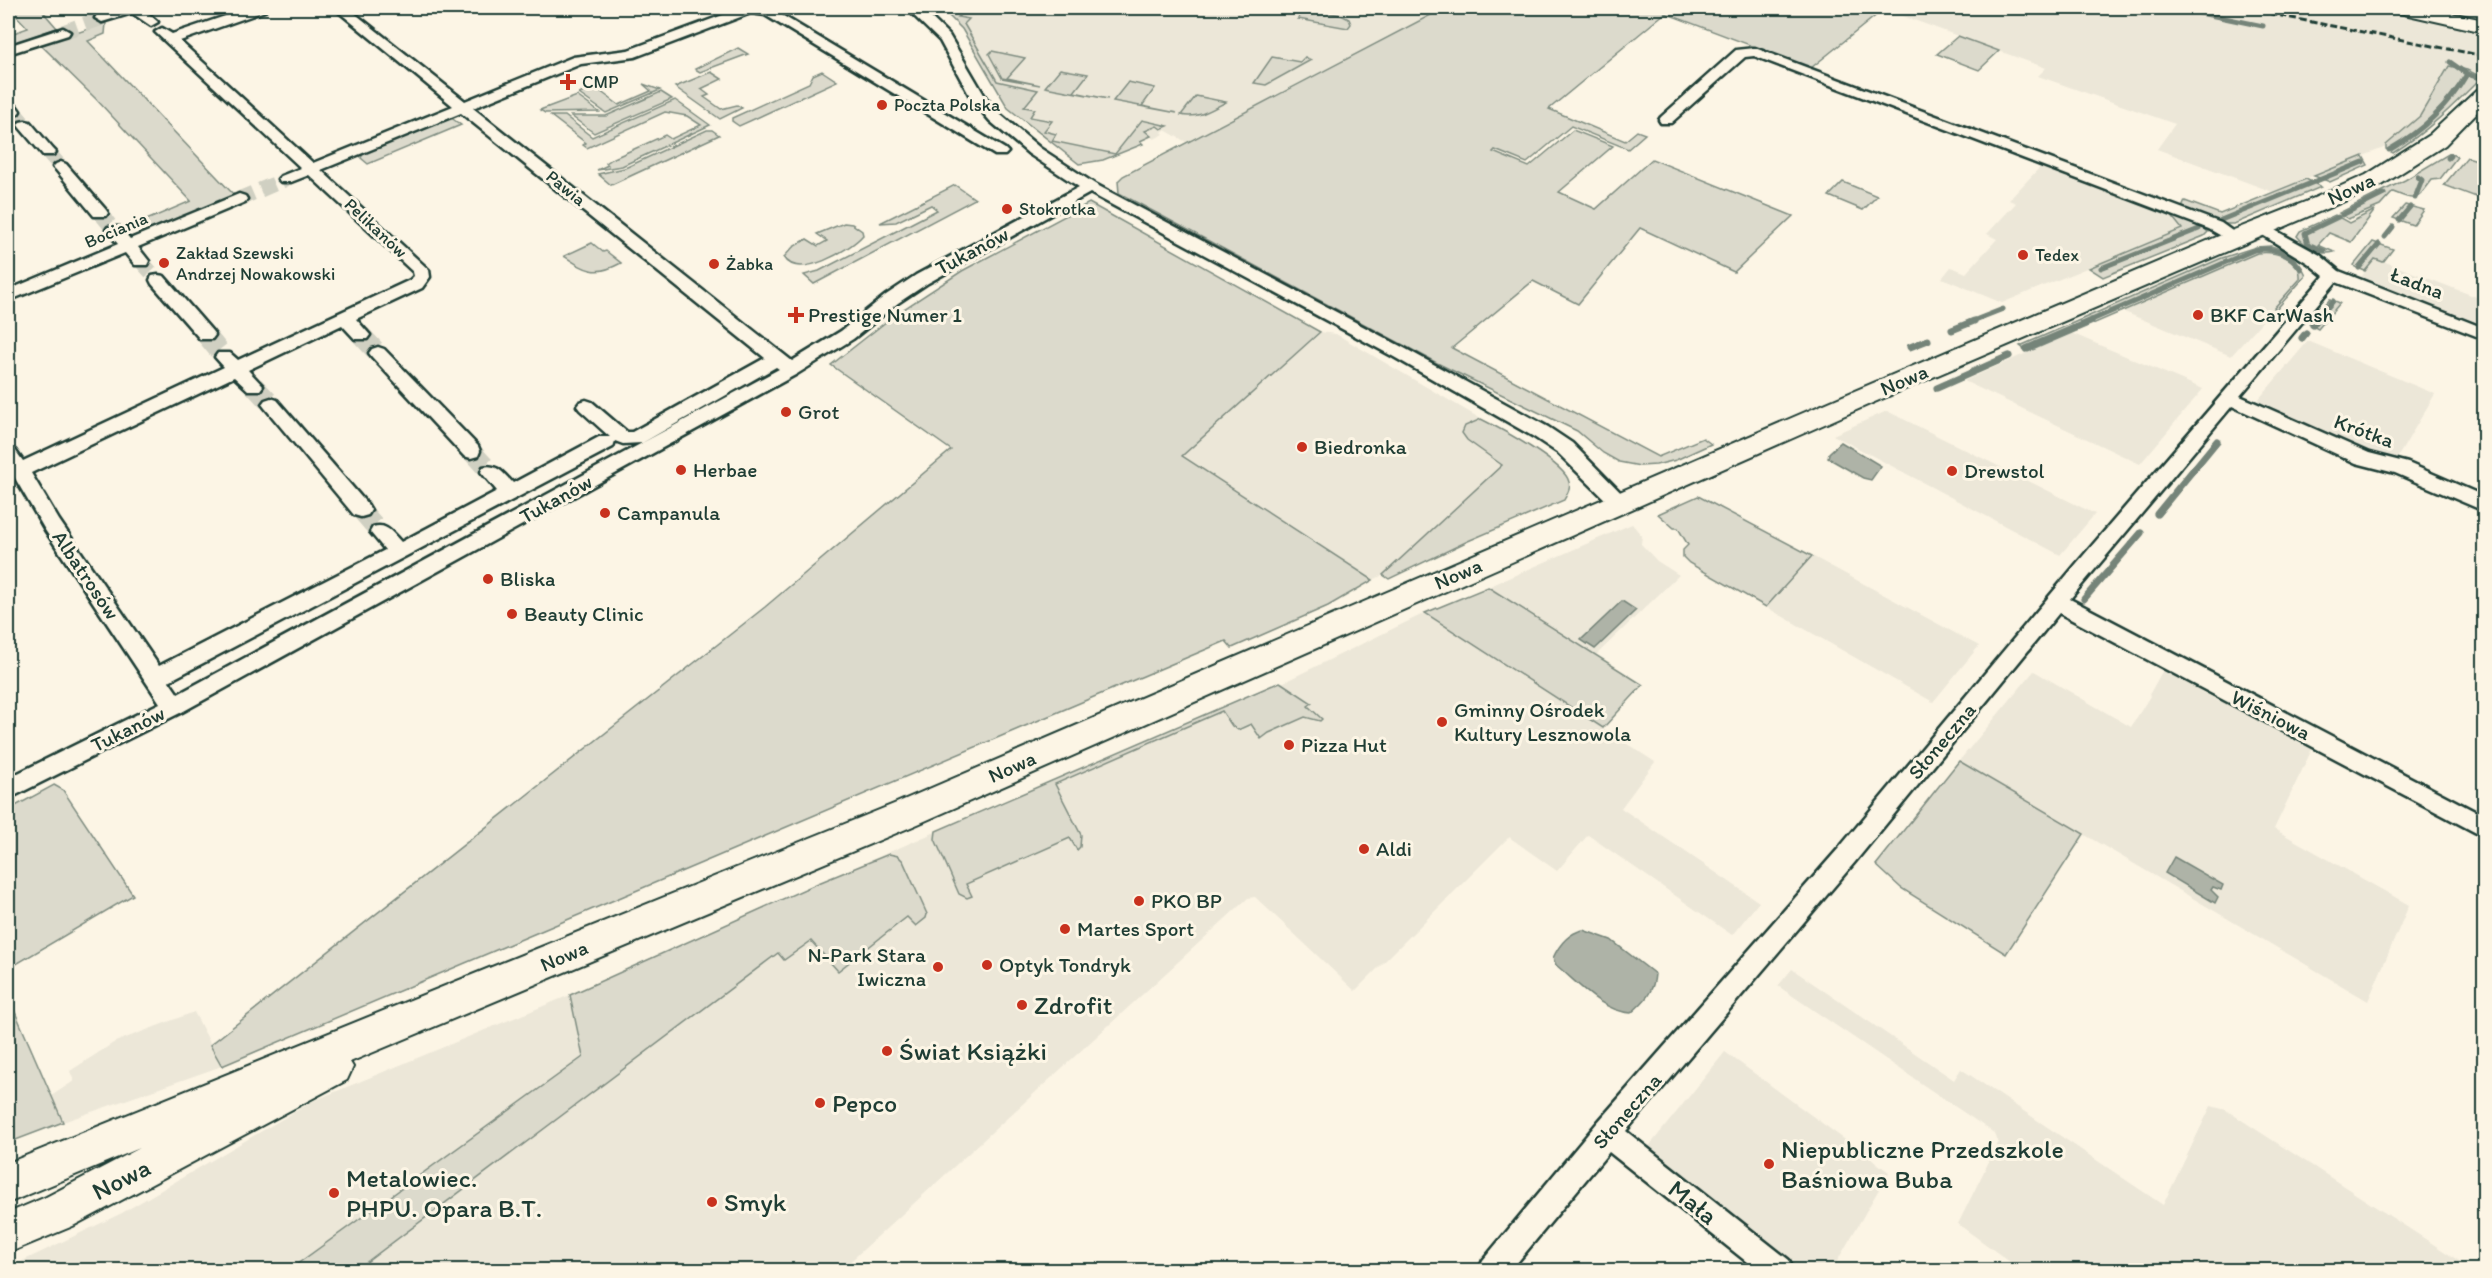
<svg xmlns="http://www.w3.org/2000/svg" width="2492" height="1278" font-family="Itim,sans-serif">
	<rect width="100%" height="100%" fill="#fcf5e5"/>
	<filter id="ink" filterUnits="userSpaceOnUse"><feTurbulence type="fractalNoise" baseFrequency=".0167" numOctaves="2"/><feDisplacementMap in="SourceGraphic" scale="12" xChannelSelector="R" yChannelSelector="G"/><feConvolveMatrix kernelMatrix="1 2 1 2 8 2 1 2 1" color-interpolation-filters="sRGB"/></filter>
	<g filter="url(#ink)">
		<g fill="#ece7d8">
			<path d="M 941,8 L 1444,8 L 1186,142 L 1165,130 L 1162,132 L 1164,134 L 1154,139 L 1151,136 L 1140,141 L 1143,144 L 1103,160 L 1079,164 L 1008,108 L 962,29 Z"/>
			<path d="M 1881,8 L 2385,8 L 2484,29 L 2484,74 L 2449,66 L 2420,116 L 2386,147 L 2273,192 L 2157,149 L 2175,124 L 2038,76 L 2046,68 Z"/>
			<path d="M 2042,165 L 2170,214 L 2183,228 L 2002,303 L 1942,278 L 1951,267 L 1966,273 L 1997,239 L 1987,234 L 2016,203 L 2009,200 Z"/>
			<path d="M 2271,252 L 2285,256 L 2294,264 L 2300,273 L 2300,279 L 2231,356 L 2122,311 L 2257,253 Z"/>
			<path d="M 2375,258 L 2484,300 L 2484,328 L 2359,280 Z"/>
			<path d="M 1320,332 L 1336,334 L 1481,419 L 1465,426 L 1467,440 L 1503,464 L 1383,575 L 1373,580 L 1181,456 Z"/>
			<path d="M 2071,333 L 2203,389 L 2140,464 L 1964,381 Z"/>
			<path d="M 2308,341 L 2435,394 L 2396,460 L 2368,455 L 2262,408 L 2258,400 Z"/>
			<path d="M 1887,411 L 2095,514 L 2060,555 L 1833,435 Z"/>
			<path d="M 1632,524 L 1642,536 L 1641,544 L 1657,561 L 1679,575 L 1596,655 L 1488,587 Z"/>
			<path d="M 1812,556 L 1979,646 L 1933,702 L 1766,607 Z"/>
			<path d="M 1425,613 L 1655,762 L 1621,808 L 1759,902 L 1732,935 L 1588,835 L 1557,871 L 1509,837 L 1355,991 L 1255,897 L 1248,898 L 841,1270 L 8,1270 L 8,1268 L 122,1213 L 313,1101 L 570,995 L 584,1056 L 816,884 L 1280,682 L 1284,682 Z"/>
			<path d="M 2164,668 L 2198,686 L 2200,691 L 2212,697 L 2220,702 L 2225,700 L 2295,736 L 2297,742 L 2312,749 L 2274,829 L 2409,905 L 2368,1001 L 1959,761 L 2034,671 L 2131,727 L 2150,696 L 2149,695 Z"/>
			<path d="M 1792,969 L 1954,1080 L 1961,1069 L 2163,1205 L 2211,1106 L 2226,1110 L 2473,1270 L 2021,1270 L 1958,1224 L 1998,1143 L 1994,1133 L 1778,986 Z"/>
			<path d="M 194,1012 L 222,1066 L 63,1122 L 51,1096 L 74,1081 L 70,1071 L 115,1042 Z"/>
			<path d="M 1725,1052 L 1889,1172 L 1832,1270 L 1796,1270 L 1651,1156 L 1646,1150 Z"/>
		</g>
		<g fill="#dcdacc" stroke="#7e8c80" stroke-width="1.5">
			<path d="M 9,8 L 60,8 L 44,13 L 57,28 L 8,45 L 8,35 L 28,28 Z"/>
			<path d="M 941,8 L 968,8 L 958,17 L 969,19 L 964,24 L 997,81 L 1038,90 L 1024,107 L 1035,109 L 1030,117 L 1052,121 L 1044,131 L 1056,134 L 1052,141 L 1115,154 L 1142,120 L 1168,126 L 1161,129 L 1157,126 L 1145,131 L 1151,136 L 1140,141 L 1143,144 L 1103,160 L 1079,164 L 1008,108 L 962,29 Z"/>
			<path d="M 1444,8 L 1884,9 L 1811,68 L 1665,13 L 1549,109 L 1625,141 L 1637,131 L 1645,134 L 1628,149 L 1571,126 L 1527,163 L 1495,150 L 1493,152 L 1529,167 L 1573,130 L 1613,146 L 1559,192 L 1596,209 L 1652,159 L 1793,216 L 1734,272 L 1640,228 L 1578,304 L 1533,281 L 1452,348 L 1658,457 L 1703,438 L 1711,444 L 1676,460 L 1656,465 L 1640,466 L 1619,462 L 1603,453 L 1577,431 L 1437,363 L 1119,193 L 1118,181 L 1123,176 Z"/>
			<path d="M 1310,9 L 1341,15 L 1349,19 L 1351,24 L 1348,28 L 1298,19 L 1303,10 Z"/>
			<path d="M 106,23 L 105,34 L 88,41 L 235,196 L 144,232 L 137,224 L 191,201 L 96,99 L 41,45 Z"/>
			<path d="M 1958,36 L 1999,51 L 1979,70 L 1937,54 Z"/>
			<path d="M 738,48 L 748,54 L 700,72 L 695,69 Z"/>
			<path d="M 992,51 L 1025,58 L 1007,78 L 1040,85 L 1002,78 L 989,54 Z"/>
			<path d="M 1272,57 L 1300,62 L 1305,57 L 1311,60 L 1266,85 L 1254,83 Z"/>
			<path d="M 2449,66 L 2467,70 L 2482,77 C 2454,105 2427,132 2393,153 L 2386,149 L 2386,145 L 2420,116 Z"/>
			<path d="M 1060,69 L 1088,74 L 1074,92 L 1108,99 L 1045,87 Z"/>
			<path d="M 822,71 L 837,81 L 739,126 L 732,121 L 732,118 L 809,83 L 813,75 Z"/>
			<path d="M 711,72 L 722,79 L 701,89 L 709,95 L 704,97 L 721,109 L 737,105 L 742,108 L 720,119 L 675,87 Z"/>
			<path d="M 1128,82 L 1155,88 L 1142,106 L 1177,113 L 1113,101 Z"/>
			<path d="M 643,84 L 660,90 L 606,113 L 579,94 L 598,86 L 602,89 L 600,91 L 619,105 L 651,91 Z"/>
			<path d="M 661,92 L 672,99 L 594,133 L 571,116 L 606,116 Z"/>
			<path d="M 577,96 L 599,112 L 545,113 L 540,110 Z"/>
			<path d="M 1196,96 L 1226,102 C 1211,110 1198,119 1181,115 Z"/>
			<path d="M 675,100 L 710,125 L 622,166 L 597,170 L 608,165 L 606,163 L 612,159 L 665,135 L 671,139 L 701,125 L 687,116 L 665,112 L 587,148 L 583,145 L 586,143 L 551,116 L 565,116 L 592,137 Z"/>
			<path d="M 450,117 L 461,125 L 368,164 L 361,158 L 363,154 Z"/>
			<path d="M 707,130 L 712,130 L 719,135 L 611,185 L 598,174 L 625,168 Z"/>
			<path d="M 2450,153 L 2457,157 L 2440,179 L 2432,180 C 2416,201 2418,202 2393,192 L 2380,206 L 2348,219 L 2339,213 L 2405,180 Z"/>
			<path d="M 2363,156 L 2368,165 L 2330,182 L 2314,176 Z"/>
			<path d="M 2467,157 L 2484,162 L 2484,200 L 2444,185 Z"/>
			<path d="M 2306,179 L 2321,187 L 2234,224 L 2224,224 L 2182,208 L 2185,201 L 2220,214 Z"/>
			<path d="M 1843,182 L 1877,196 L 1863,210 L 1829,196 Z"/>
			<path d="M 955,185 L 975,199 L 814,284 L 804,275 L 819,271 L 937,210 L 931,205 L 896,222 L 880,223 Z"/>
			<path d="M 1089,203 L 1320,332 L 1182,456 L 1373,580 L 1328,606 L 1232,648 L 1226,641 L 222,1066 L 210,1045 L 765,607 L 951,450 L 831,365 L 896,314 L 962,271 Z"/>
			<path d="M 2405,205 L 2424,210 L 2413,225 L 2393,218 Z"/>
			<path d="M 2375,210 L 2351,242 L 2329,233 L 2318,245 L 2334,252 C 2321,256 2307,248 2297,236 L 2300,231 L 2335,215 L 2349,223 Z"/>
			<path d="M 2170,214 L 2202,226 L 2208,232 L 2204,236 L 2103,277 L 2089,268 L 2182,229 Z"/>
			<path d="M 844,223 L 852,224 L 862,231 L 863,235 C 850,250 798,281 784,257 L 793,247 L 807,239 L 818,246 L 827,241 L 817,234 Z"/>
			<path d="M 2373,242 L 2393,249 L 2383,262 L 2375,259 L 2365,271 L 2355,267 L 2354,265 Z"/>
			<path d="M 592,243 L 603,252 L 606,251 L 621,263 C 595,277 587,271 564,256 Z"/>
			<path d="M 2271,246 C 2288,251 2299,259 2306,275 L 2276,310 L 2274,308 L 2300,279 C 2302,257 2273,251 2257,253 L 2028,352 L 2020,346 L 2222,258 L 2256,247 Z"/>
			<path d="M 2330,299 L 2340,303 L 2318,329 L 2309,324 Z"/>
			<path d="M 1481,419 C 1499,428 1565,463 1569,482 C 1571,489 1567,494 1564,500 L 1468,541 L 1389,579 L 1383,575 L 1502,465 L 1467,440 L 1462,433 L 1465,426 Z"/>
			<path d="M 1698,496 L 1812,556 L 1766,607 L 1689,563 L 1683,557 L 1683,550 L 1688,545 L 1678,528 L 1674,528 L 1658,514 Z"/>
			<path d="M 1488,587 L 1643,685 L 1603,728 L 1425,613 Z"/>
			<path d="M 1280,682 L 1312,703 L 1308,706 L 1322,719 L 1320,721 L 1305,717 L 1269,733 L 1261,739 L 1251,724 L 1238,730 L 1232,726 L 1222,711 L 1055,784 L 1081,835 L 1080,847 L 1077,850 L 1070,838 L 966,884 L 972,896 L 967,898 L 959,894 L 935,839 L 936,831 Z"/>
			<path d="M 1959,761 L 2084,834 L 2006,954 L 1901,888 L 1876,865 Z"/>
			<path d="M 54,785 L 63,790 L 133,895 L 8,969 L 8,810 Z"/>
			<path d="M 889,854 L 898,856 L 903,861 L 927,914 L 926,918 L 916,926 L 907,917 L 838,971 L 811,941 L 784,960 L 778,953 L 356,1270 L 289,1270 L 583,1057 L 570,995 L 816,884 Z"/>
			<path d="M 8,996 L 63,1122 L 8,1143 Z"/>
		</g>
		<g fill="#aeb3a7" stroke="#758479" stroke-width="1.5">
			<path d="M 1841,442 L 1881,466 L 1871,480 L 1863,478 L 1828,458 L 1829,453 Z"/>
			<path d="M 1622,601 L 1636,610 L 1595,649 L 1581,640 Z"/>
			<path d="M 2174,857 L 2223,885 L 2221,890 L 2213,887 L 2211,890 L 2218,897 L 2215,903 L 2165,873 Z"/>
			<path d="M 1583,930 L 1611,940 L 1655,974 C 1654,992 1644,1002 1631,1013 C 1601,1011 1578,983 1556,965 L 1553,958 C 1559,945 1569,933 1583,930 Z"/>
		</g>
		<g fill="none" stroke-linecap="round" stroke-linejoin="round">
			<g stroke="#758479" stroke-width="5">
				<path d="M 2176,8 L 2263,26"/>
				<path d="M 2450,62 L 2467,74 L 2479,78"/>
				<path d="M 2389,150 C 2422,131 2448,107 2467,74"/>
				<path d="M 2448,158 L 2450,156"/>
				<path d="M 2415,198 L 2422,180 L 2418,177"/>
				<path d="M 2342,215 L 2384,194"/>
				<path d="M 2221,220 L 2363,162"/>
				<path d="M 2399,220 L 2410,207"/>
				<path d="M 2385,237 L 2393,227"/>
				<path d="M 2308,244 L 2324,251"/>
				<path d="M 2308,245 L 2305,233 L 2338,217"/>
				<path d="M 2101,268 L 2199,229"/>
				<path d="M 2359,268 L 2379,244"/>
				<path d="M 1970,322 L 2003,309"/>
				<path d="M 2087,322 L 2254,250 C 2274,246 2289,253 2301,269"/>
				<path d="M 2315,322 L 2333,301"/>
			</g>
			<g stroke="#758479" stroke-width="7">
				<path d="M 2313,325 L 2316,321"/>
				<path d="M 1952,330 L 1974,321"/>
				<path d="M 2302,338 L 2306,333"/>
				<path d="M 1910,347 L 1928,340"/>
				<path d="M 2026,349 L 2091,321"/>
				<path d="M 1937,388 L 2009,356"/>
				<path d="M 2157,514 L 2217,441"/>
				<path d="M 2084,599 L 2141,533"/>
			</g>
			<g stroke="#d0d0c2" stroke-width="15" stroke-dasharray="15 8" stroke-linecap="butt">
				<path d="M 63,32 L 102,18"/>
				<path d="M 13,111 L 25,125"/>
				<path d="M 48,152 L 61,167"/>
				<path d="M 239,199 L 286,179"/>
				<path d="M 100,213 L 114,230"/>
				<path d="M 141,261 L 158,280"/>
			</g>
			<g stroke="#d0d0c2" stroke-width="20" stroke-dasharray="20 10" stroke-linecap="butt">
				<path d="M 206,335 L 224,357"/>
				<path d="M 361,335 L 378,353"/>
				<path d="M 254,386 L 271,404"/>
				<path d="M 471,451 L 490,472"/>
				<path d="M 361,510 L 380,532"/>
			</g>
			<g stroke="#1f3d34" stroke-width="5">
				<g id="street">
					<path d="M 122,8 L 142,8 L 158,22 L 151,26 L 132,13 L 102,22 L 95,18 L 97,15 Z"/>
					<path d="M 249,8 L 267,8 L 265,11 L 180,41 L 313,163 L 453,106 L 334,8 L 348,8 L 465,101 L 573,57 L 628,50 L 742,8 L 770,8 L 1005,149 L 1008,152 L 1005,155 L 995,155 L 765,15 L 751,13 L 635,57 L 581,64 L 473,108 L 792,361 L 841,331 L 886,295 L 916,275 L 1079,187 L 1029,154 L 990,121 L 972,100 L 940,41 L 906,8 L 921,8 L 949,35 L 986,98 L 1001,115 L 1040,148 L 1095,184 L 1406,349 L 1548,427 L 1572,443 L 1632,504 L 1629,509 L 1622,511 L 1615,509 L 1558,453 L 1534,437 L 1394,357 L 1090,193 L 928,283 L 898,303 L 853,339 L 797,374 L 182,712 L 8,799 L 8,778 L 160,703 L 45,530 L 8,466 L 8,449 L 15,450 L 23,461 L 224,367 L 215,357 L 218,353 L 230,353 L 238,360 L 410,280 L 414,276 L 413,272 L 309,175 L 291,182 L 281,182 L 278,179 L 281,176 L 301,168 L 155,32 L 162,28 L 172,34 ZM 461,113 L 765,358 L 632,432 L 627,432 L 592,402 L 586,400 L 580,402 L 577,406 L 580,410 L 610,437 L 599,437 L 513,483 C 504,474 497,463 483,467 L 481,472 L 497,491 L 401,542 C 392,533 387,523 373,527 L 370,532 L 385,550 L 159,666 L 59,520 L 31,473 L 234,377 L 248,390 L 260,390 L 263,386 L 248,370 L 342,325 L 355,339 L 367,339 L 370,335 L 356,319 L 422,288 L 430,277 L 429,270 L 321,170 ZM 776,367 L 779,369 L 178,694 L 169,681 L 613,447 L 615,441 L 623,444 L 642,443 Z"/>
					<path d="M 63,28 L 70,32 L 68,35 L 8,54 L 8,46 Z"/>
					<path d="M 1755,48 L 2221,223 L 2242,238 L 2234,243 L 2209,229 L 1754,56 L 1745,57 L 1671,123 L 1661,123 L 1659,120 L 1661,117 L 1736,50 Z"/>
					<path d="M 8,101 C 14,102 17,106 20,111 L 18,114 L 8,114 Z"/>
					<path d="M 25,121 L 30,122 L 53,149 L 56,152 L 53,155 L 43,155 L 20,128 L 18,125 L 20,122 Z"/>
					<path d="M 61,162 L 66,164 L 106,210 L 108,213 L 106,216 L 94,216 L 56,170 L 53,167 L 56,164 Z"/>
					<path d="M 239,194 L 245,196 L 247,199 L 245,202 L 138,247 L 149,261 L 147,265 L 135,265 L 125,253 L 8,301 L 8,290 L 118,244 L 106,230 L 108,227 L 120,227 L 130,239 Z"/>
					<path d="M 2262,223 L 2320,255 L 2339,271 L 2484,328 L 2484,339 L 2336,282 L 2240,396 L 2369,453 L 2408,463 L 2484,496 L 2484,511 L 2395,473 L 2356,463 L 2232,406 L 2070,599 L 2484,816 L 2484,837 L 2059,613 L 1855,862 L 1626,1131 L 1789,1260 L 1793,1270 L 1757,1270 L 1609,1152 L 1511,1270 L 1479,1270 L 1483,1260 L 1597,1123 L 1839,848 L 2077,563 L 2324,276 L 2308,263 L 2256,231 L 2254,228 L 2256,225 Z"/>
					<path d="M 158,275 L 164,276 L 212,331 L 215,335 L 212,339 L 200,339 L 152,284 L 150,280 L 152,276 Z"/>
					<path d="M 378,347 L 384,349 L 478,446 L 480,451 L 478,456 L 471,458 L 464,456 L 372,357 L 369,353 L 372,349 Z"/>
					<path d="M 271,398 L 277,400 L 368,505 L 371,510 L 368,515 L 361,517 L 354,515 L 265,408 L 262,404 L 265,400 Z"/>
				</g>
			</g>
			<g stroke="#1f3d34" stroke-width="4">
				<g id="secondary">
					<path d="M 2392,8 L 2426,8 L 2484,20 L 2484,32 L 2395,12 Z"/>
					<path d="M 2484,88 L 2484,105 L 2445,145 L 2382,185 L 1870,404 L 918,824 L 350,1062 L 353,1067 L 347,1080 L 73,1226 L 8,1253 L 8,1213 L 46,1197 L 140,1148 L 8,1203 L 8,1163 L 894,804 L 1852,392 L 2226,233 L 2305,202 L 2366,175 L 2429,135 L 2477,90 Z"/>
				</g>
			</g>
			<use href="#street" fill="#fcf5e5" fill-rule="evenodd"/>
			<use href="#secondary" fill="#fcf5e5" fill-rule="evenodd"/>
			<path stroke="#1f3d34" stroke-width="3" stroke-dasharray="7 3" stroke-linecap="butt" d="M 2241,8 L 2484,56"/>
		</g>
	</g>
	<g fill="#c8321e" stroke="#fcf5e5" stroke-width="2">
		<path d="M565 73h6v6h6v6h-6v6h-6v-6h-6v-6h6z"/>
		<circle cx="882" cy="105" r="6"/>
		<circle cx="1007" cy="209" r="6"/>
		<circle cx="2023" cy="255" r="6"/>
		<circle cx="164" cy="263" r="6"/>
		<circle cx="714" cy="264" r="6"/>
		<path d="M793 306h6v6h6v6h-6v6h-6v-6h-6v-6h6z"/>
		<circle cx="2198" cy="315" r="6"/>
		<circle cx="786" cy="412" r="6"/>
		<circle cx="1302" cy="447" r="6"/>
		<circle cx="681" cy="470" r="6"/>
		<circle cx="1952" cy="471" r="6"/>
		<circle cx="605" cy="513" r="6"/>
		<circle cx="488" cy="579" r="6"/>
		<circle cx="512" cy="614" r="6"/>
		<circle cx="1442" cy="722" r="6"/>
		<circle cx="1289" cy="745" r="6"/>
		<circle cx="1364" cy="849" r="6"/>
		<circle cx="1139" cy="901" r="6"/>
		<circle cx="1065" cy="929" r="6"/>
		<circle cx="987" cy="965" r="6"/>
		<circle cx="938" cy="967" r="6"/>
		<circle cx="1022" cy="1005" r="6"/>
		<circle cx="887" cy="1051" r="6"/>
		<circle cx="820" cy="1103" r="6"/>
		<circle cx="1769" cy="1164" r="6"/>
		<circle cx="334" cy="1193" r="6"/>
		<circle cx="712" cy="1202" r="6"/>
	</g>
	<g text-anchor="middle" stroke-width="6" stroke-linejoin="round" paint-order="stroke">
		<g font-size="18" fill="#1f3d34" stroke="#fcf5e5" text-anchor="start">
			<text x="582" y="88">CMP</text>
			<text x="894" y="111">Poczta Polska</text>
			<text x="1019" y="215">Stokrotka</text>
			<text x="176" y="259">Zakład Szewski<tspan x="176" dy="21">Andrzej Nowakowski</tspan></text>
			<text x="2035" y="261">Tedex</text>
			<text x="726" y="270">Żabka</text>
		</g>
		<g font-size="18" fill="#1f3d34" stroke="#fcf5e5">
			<text transform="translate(566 188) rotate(39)" y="6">Pawia</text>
			<text transform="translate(376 228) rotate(43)" y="6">Pelikanów</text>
			<text transform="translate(116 230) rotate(-23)" y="6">Bociania</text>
		</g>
		<g font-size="21" fill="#1f3d34" stroke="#fcf5e5">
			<text transform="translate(2351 189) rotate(-25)" y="7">Nowa</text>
			<text transform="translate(972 251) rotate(-28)" y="7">Tukanów</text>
			<text transform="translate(2417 283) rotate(21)" y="7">Ładna</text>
			<text transform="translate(1904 380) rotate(-23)" y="7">Nowa</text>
			<text transform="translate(2364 431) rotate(20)" y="7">Krótka</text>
			<text transform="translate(556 499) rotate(-29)" y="7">Tukanów</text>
			<text transform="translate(1458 574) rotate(-23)" y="7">Nowa</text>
			<text transform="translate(86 575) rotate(56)" y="7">Albatrosów</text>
			<text transform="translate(2271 715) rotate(27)" y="7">Wiśniowa</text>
			<text transform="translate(128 729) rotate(-26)" y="7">Tukanów</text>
			<text transform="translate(1942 741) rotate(-50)" y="7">Słoneczna</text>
			<text transform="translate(1012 767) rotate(-24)" y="7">Nowa</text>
			<text transform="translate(564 956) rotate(-23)" y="7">Nowa</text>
			<text transform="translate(1627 1111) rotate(-49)" y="7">Słoneczna</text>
		</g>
		<g font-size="21" fill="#1f3d34" stroke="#fcf5e5" text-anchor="start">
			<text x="808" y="322">Prestige Numer 1</text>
			<text x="2210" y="322">BKF CarWash</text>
			<text x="798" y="419">Grot</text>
			<text x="1314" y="454">Biedronka</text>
			<text x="693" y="477">Herbae</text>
			<text x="1964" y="478">Drewstol</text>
			<text x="617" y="520">Campanula</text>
			<text x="500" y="586">Bliska</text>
			<text x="524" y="621">Beauty Clinic</text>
			<text x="1454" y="717">Gminny Ośrodek<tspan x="1454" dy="24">Kultury Lesznowola</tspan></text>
			<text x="1301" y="752">Pizza Hut</text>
			<text x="1376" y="856">Aldi</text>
			<text x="1151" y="908">PKO BP</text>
			<text x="1077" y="936">Martes Sport</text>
			<text x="926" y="962" text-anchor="end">N-Park Stara<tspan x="926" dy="24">Iwiczna</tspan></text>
			<text x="999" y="972">Optyk Tondryk</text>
		</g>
		<g font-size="26" fill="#1f3d34" stroke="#fcf5e5" text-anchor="start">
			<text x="1034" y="1014">Zdrofit</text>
			<text x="899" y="1060">Świat Książki</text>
			<text x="832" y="1112">Pepco</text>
			<text x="1781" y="1158">Niepubliczne Przedszkole<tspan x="1781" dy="30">Baśniowa Buba</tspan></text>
			<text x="346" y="1187">Metalowiec.<tspan x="346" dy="30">PHPU. Opara B.T.</tspan></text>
			<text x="724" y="1211">Smyk</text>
		</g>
		<g font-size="26" fill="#1f3d34" stroke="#fcf5e5">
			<text transform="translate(121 1179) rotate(-27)" y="9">Nowa</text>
			<text transform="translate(1693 1202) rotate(39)" y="9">Mała</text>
		</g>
	</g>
	<rect width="2492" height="1278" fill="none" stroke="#fcf5e5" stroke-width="30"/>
	<rect x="15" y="15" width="2462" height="1248" fill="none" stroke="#1f3d34" stroke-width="2" filter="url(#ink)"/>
</svg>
